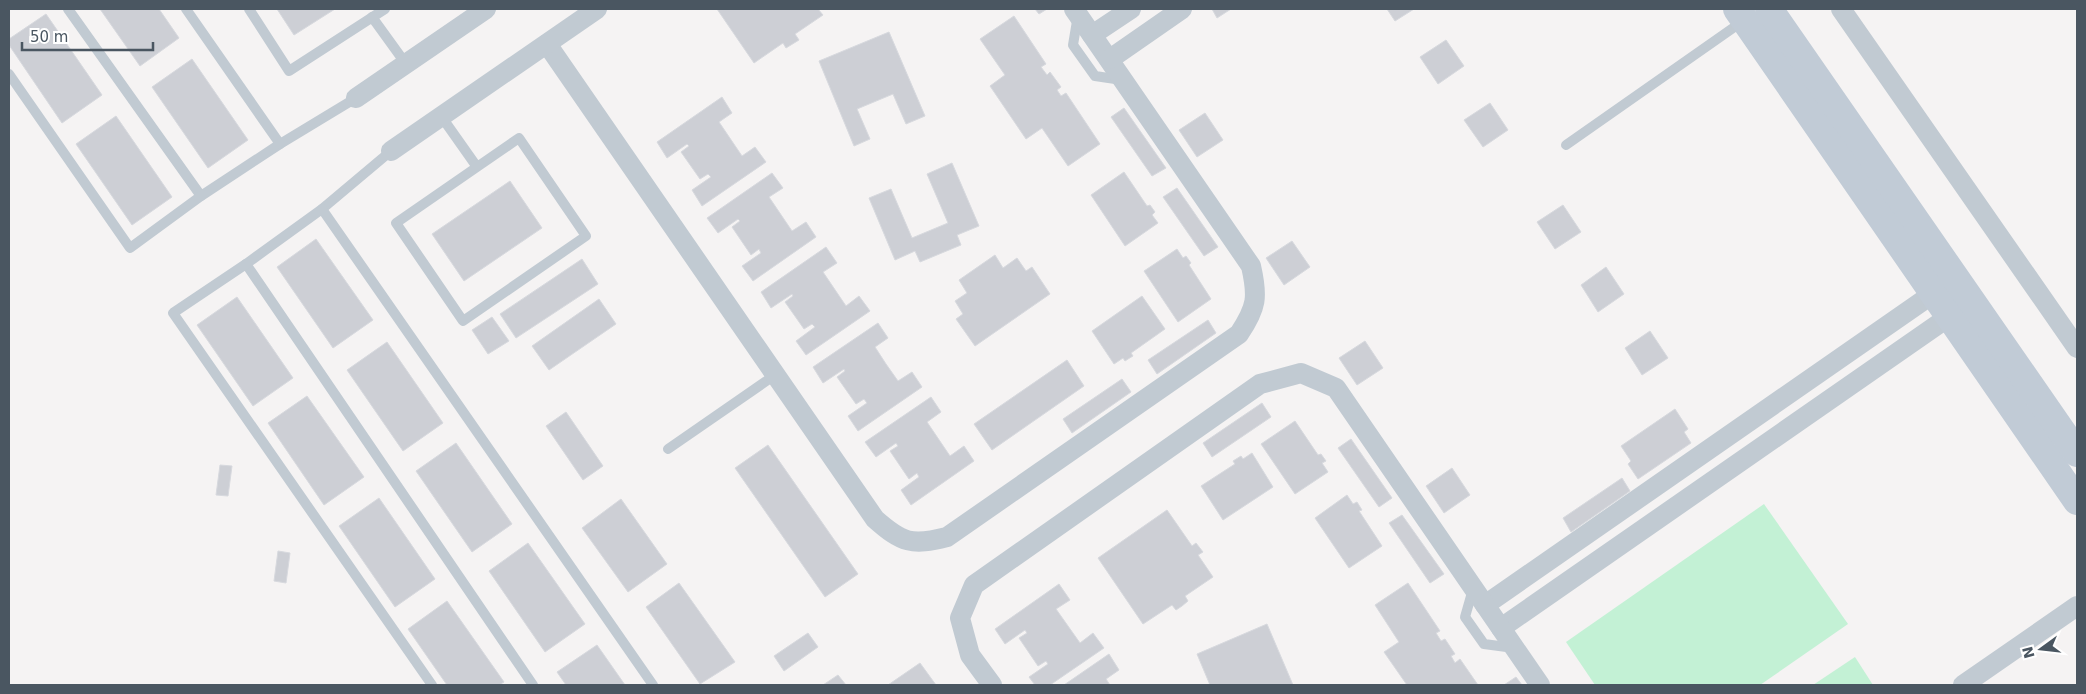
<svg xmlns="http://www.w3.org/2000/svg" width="2086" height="694" font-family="'DejaVu Sans',sans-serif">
	<rect width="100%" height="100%" fill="#f5f3f3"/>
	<g fill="#c3f1d5">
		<path d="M 1764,504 L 1848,624 L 1760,685 L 1595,685 L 1566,642 Z"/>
		<path d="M 1855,657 L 1873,685 L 1813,685 Z"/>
	</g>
	<g fill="#cdcfd5" stroke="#d7d9de">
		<path d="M 100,9 L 159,9 L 179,38 L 140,66 Z"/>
		<path d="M 277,9 L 335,9 L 294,35 Z"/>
		<path d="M 717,9 L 818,9 L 823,15 L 795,34 L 799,40 L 786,48 L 783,43 L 754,63 Z"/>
		<path d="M 1035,9 L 1047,9 L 1039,14 Z"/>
		<path d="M 1212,9 L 1231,9 L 1217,18 Z"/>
		<path d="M 1387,9 L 1414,9 L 1395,21 Z"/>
		<path d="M 46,14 L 102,95 L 62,123 L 9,45 L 9,39 Z"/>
		<path d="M 1014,16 L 1046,64 L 1041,67 L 1047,75 L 1050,72 L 1061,87 L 1057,90 L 1061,96 L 1066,93 L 1100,144 L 1068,166 L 1042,128 L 1026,139 L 990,86 L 1005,75 L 980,39 Z"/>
		<path d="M 889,32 L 925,116 L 906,124 L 893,94 L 857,109 L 870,139 L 854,146 L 819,61 Z"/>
		<path d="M 1446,40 L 1464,66 L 1438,84 L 1420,57 Z"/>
		<path d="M 192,59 L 248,140 L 208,168 L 152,87 Z"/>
		<path d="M 722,97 L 732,113 L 719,122 L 742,156 L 755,147 L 766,162 L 702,206 L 692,190 L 711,177 L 708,174 L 700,179 L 681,152 L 689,146 L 687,144 L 667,158 L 657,142 Z"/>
		<path d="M 1490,103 L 1508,130 L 1483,147 L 1464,120 Z"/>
		<path d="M 1124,108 L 1166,168 L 1152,176 L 1111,117 Z"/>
		<path d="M 1205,113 L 1223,140 L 1197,157 L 1179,130 Z"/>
		<path d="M 116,116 L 172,197 L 132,225 L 76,144 Z"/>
		<path d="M 952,163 L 979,226 L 957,235 L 961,245 L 920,262 L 915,251 L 895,260 L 869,198 L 891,189 L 912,238 L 948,223 L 927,174 Z"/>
		<path d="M 1124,172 L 1147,206 L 1150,205 L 1155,212 L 1152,215 L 1158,223 L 1125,246 L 1091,195 Z"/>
		<path d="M 772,173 L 783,188 L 769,197 L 792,231 L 806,222 L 816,237 L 753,281 L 742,266 L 761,253 L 759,249 L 751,255 L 732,227 L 740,221 L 738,219 L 718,233 L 707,218 Z"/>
		<path d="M 510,181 L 542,228 L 464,281 L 432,234 Z"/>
		<path d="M 1177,188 L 1218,247 L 1204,256 L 1163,197 Z"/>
		<path d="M 1563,205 L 1581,232 L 1555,249 L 1537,222 Z"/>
		<path d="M 316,239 L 373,320 L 333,348 L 277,267 Z"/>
		<path d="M 1292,241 L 1310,267 L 1284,285 L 1266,258 Z"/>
		<path d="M 826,247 L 837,263 L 823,272 L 846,306 L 859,296 L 870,311 L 806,355 L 796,341 L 815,327 L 812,324 L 804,329 L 785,302 L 793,296 L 792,294 L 771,308 L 761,292 Z"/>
		<path d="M 1177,249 L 1183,258 L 1186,256 L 1191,263 L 1189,265 L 1211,299 L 1178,322 L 1144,271 Z"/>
		<path d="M 995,255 L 1003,268 L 1017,258 L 1026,271 L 1032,267 L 1050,294 L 975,346 L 956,319 L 963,314 L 955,301 L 967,293 L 959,280 Z"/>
		<path d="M 582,259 L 598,284 L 516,338 L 500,314 Z"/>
		<path d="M 1606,267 L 1624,294 L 1598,312 L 1581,285 Z"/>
		<path d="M 1142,296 L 1165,329 L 1131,353 L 1133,356 L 1128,359 L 1125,361 L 1123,358 L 1114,364 L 1092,331 Z"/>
		<path d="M 237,297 L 293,378 L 253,406 L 197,325 Z"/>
		<path d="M 599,299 L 616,324 L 549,370 L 532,346 Z"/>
		<path d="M 492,317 L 509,341 L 488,354 L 472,330 Z"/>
		<path d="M 1208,320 L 1216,333 L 1157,374 L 1148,360 Z"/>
		<path d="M 878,323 L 888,338 L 875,347 L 886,364 L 898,381 L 912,372 L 922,387 L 858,431 L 848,416 L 867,403 L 864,399 L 856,404 L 837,377 L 845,371 L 844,369 L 823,383 L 813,367 Z"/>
		<path d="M 1650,331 L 1668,358 L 1642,375 L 1625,348 Z"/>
		<path d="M 1365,341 L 1383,368 L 1357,385 L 1339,358 Z"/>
		<path d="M 387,342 L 443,423 L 403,451 L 347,370 Z"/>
		<path d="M 1067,360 L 1084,386 L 992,450 L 974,424 Z"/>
		<path d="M 1122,379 L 1131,392 L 1072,433 L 1063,419 Z"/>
		<path d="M 307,396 L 364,477 L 324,505 L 268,423 Z"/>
		<path d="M 931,397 L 941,412 L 927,422 L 950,456 L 964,446 L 974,461 L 911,505 L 901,490 L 919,477 L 917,473 L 909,479 L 890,451 L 898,446 L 896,443 L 876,457 L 865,442 Z"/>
		<path d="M 1262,403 L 1271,417 L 1212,457 L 1203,443 Z"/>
		<path d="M 1675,409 L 1688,429 L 1684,432 L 1691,443 L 1638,479 L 1628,464 L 1631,461 L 1621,446 Z"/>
		<path d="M 566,412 L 603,466 L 583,480 L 546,426 Z"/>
		<path d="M 1295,421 L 1318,455 L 1321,454 L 1326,461 L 1322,463 L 1328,472 L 1295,494 L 1261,444 Z"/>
		<path d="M 1351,439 L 1392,498 L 1379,507 L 1338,448 Z"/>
		<path d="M 456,443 L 512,524 L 472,552 L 416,471 Z"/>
		<path d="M 768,445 L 858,574 L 825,597 L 735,468 Z"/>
		<path d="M 1252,453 L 1273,487 L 1223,520 L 1201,486 L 1235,464 L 1233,461 L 1241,456 L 1243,459 Z"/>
		<path d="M 220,465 L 232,466 L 228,496 L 216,495 Z"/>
		<path d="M 1452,468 L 1470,495 L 1444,513 L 1426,486 Z"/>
		<path d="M 1622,478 L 1630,491 L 1571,532 L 1563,518 Z"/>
		<path d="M 1347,495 L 1353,504 L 1357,502 L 1362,510 L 1359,511 L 1382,546 L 1349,568 L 1315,518 Z"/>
		<path d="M 379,498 L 435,579 L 395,607 L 339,526 Z"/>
		<path d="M 621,499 L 667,564 L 628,592 L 582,528 Z"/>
		<path d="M 1167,510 L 1192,546 L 1196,543 L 1203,552 L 1198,555 L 1213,577 L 1185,596 L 1188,601 L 1182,606 L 1176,610 L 1172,605 L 1143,624 L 1098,558 Z"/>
		<path d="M 1402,515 L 1444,574 L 1430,583 L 1389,523 Z"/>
		<path d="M 528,543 L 585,624 L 545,652 L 489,571 Z"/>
		<path d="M 278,551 L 290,553 L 286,583 L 274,581 Z"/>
		<path d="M 679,583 L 735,662 L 700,684 L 646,607 Z"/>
		<path d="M 1408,583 L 1440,631 L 1436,633 L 1441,641 L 1445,639 L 1455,654 L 1451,656 L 1455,663 L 1460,659 L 1478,685 L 1407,685 L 1384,652 L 1399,642 L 1375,605 Z"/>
		<path d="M 1059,584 L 1070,600 L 1056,609 L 1080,643 L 1093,633 L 1104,648 L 1050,685 L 1035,685 L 1029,677 L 1048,664 L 1046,661 L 1038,666 L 1019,638 L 1027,633 L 1025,630 L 1005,644 L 995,629 Z"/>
		<path d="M 447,601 L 504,682 L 499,685 L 447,685 L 408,629 Z"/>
		<path d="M 1267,624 L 1293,685 L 1210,685 L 1197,654 Z"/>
		<path d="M 808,633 L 818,647 L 784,671 L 774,656 Z"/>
		<path d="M 597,645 L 625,685 L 566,685 L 557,672 Z"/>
		<path d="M 1109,654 L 1119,670 L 1106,679 L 1110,685 L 1064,685 Z"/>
		<path d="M 920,663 L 936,685 L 888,685 Z"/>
		<path d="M 838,675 L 846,685 L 823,685 Z"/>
		<path d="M 1516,677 L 1522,685 L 1504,685 Z"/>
	</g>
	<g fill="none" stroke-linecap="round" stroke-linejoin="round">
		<g stroke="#c1cad2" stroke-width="10">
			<path d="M 68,9 L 201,196"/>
			<path d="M 249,9 L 289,71 L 385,9"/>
			<path d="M 1078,15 L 1073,45 L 1095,76 L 1122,80"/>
			<path d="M 372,17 L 406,64"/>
			<path d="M 9,74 L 130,248 L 201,196 L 280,144 L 186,9"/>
			<path d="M 441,116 L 477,167 L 519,138 L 586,236 L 463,321 L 396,223 L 477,167"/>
			<path d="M 280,144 L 356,98"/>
			<path d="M 1566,145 L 1743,21"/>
			<path d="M 322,209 L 391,151"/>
			<path d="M 246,264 L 533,685"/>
			<path d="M 668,449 L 775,375"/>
			<path d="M 1473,589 L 1465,617 L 1484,644 L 1514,648"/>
			<path d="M 432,685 L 173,313 L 246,264 L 322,209 L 653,685"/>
		</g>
		<g stroke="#c1cad2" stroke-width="20">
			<path d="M 1841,9 L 2077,348"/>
			<path d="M 1092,35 L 1131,9"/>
			<path d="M 547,44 L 875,519 C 902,543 912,546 947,537 L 1239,334 C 1257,307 1258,297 1251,266 L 1074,9"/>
			<path d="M 1110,59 L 1182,9"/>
			<path d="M 356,98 L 486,9"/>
			<path d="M 391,151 L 597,9"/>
			<path d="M 1485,605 L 1934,293"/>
			<path d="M 1501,628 L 1950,316"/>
			<path d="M 992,685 L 970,655 L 960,618 L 974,585 L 1260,384 L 1301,373 L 1336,388 L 1540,685"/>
			<path d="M 1963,685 L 2077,606"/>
		</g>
		<g stroke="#c1cbd6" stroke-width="28">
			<path d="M 1737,9 L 2077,501"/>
			<path d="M 1769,9 L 2077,453"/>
		</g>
	</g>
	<rect width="2086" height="694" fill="none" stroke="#4a5661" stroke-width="20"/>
	<g transform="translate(2041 649) rotate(255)" stroke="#ffffff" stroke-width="4" paint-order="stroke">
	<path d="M0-4L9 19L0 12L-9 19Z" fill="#4a5661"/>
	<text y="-8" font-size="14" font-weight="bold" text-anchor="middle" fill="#4a5661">N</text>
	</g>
	<path d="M22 42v8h131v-8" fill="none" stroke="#4a5661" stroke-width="2.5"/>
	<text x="30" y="42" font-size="15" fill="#4a5661" stroke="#ffffff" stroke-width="4" paint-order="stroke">50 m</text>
</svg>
